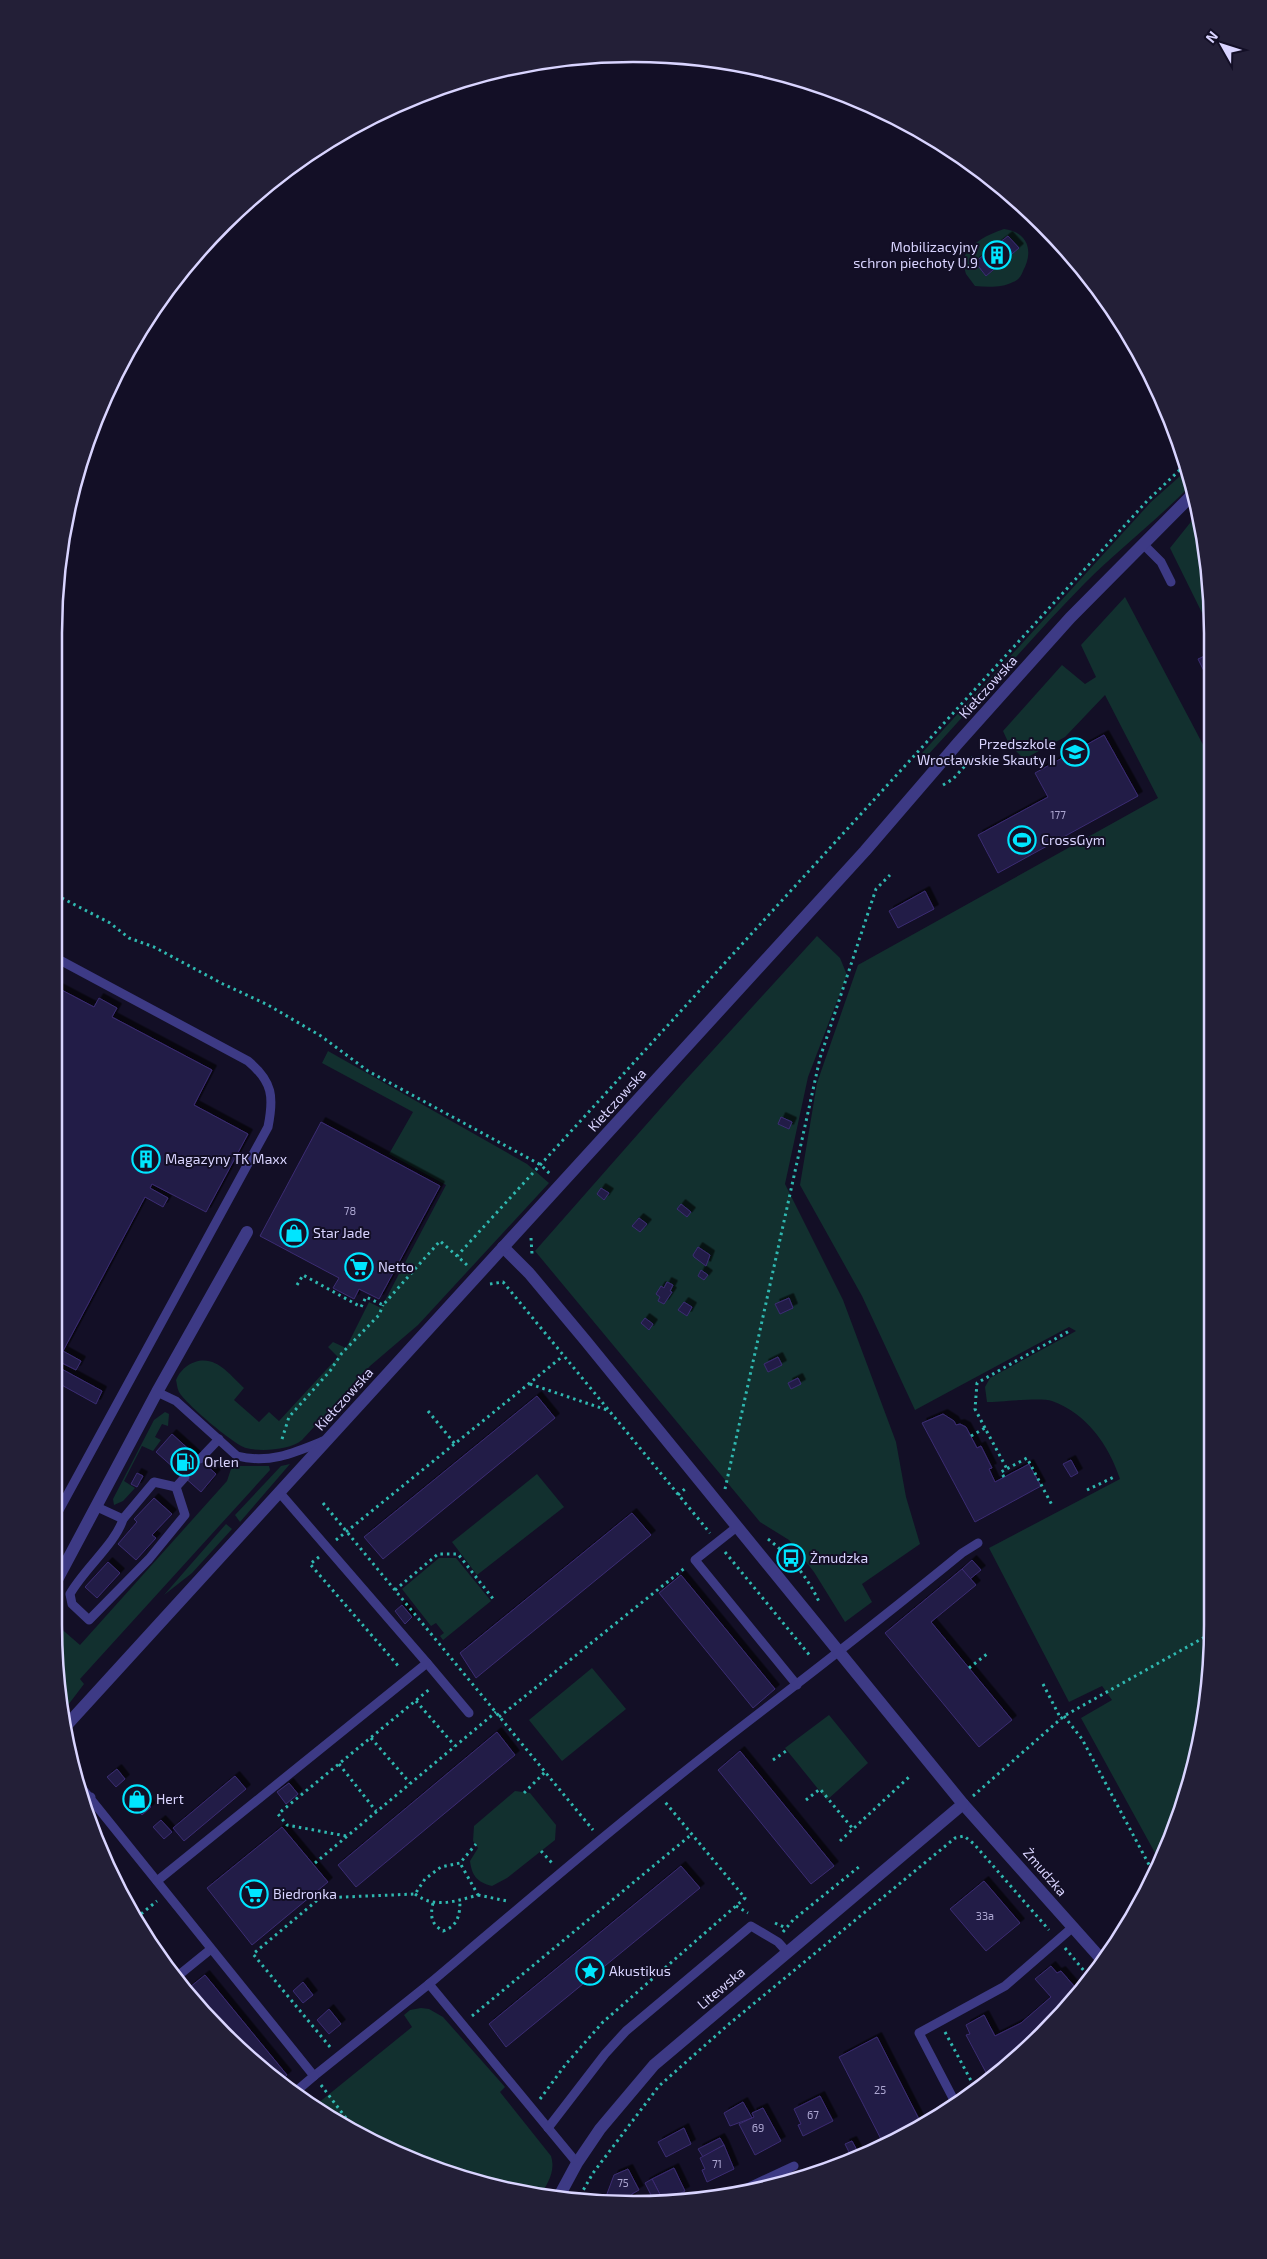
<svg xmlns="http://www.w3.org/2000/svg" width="1267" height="2259" font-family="'Exo 2',sans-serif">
	<defs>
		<filter id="shadow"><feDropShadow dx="4.5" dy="-4.5" stdDeviation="0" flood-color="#0009"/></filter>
	</defs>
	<rect width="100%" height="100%" fill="#130f26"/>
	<g fill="#12302f">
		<path d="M 1004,229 C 1028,232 1034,251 1023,271 C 1021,276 1019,280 1013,282 C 1002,288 987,287 975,286 L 966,274 L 962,261 C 971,242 985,236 1004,229 Z"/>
		<path d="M 1188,469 L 1191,485 C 1157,520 1119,549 1085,583 C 1030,639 979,700 926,757 L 922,753 L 1151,502 Z"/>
		<path d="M 1198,513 L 1208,558 L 1209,627 L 1170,548 Z"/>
		<path d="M 1125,597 L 1209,756 L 1212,1663 L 1183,1812 L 1160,1862 L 1081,1718 L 1112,1700 L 1102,1686 L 1069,1702 L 989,1548 L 1120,1479 C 1109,1445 1086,1413 1052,1401 C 1041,1397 1001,1402 987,1402 L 985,1387 L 990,1378 L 1076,1331 L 1069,1327 L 915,1410 L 862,1296 L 800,1185 L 817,1083 L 858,965 L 1158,798 L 1105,695 L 1065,737 L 1024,759 L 1009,744 L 1003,731 L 1062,665 L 1085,684 L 1096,677 L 1081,645 Z"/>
		<path d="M 817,936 L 840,958 L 847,975 L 808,1077 L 785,1184 L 843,1300 L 896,1442 L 906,1497 L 920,1544 L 862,1584 L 872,1602 L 845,1622 L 814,1572 L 789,1540 L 760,1522 L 535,1251 L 682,1084 Z"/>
		<path d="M 328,1051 L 527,1164 L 549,1183 L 418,1325 L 370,1366 L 302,1440 C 290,1450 261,1452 246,1448 C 233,1444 185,1403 179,1392 C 177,1388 177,1384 176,1380 C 180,1371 186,1365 195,1362 C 216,1355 230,1375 244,1388 L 234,1400 L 259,1422 L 269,1412 L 279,1421 L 338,1357 L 328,1347 L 333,1342 L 346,1348 L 369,1302 L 381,1308 L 446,1185 L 389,1154 L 413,1112 L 322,1063 Z"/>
		<path d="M 165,1412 L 169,1414 L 168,1426 L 162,1424 L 155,1437 L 161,1440 L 153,1451 L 142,1446 L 124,1481 L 135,1488 L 123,1501 L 114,1505 L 113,1499 L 154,1420 Z"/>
		<path d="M 290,1464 L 240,1522 L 235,1515 L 281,1466 Z"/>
		<path d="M 232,1466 L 269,1466 L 270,1470 L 80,1679 L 84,1684 L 62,1713 L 59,1701 L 58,1626 L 80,1645 L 227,1481 Z"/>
		<path d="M 537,1474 L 564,1507 L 477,1575 L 452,1542 Z"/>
		<path d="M 226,1524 L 232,1529 L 192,1573 L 164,1595 Z"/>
		<path d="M 439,1558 L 456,1558 L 491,1601 L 443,1640 L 440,1636 L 444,1633 L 436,1623 L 431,1626 L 402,1589 Z"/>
		<path d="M 592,1668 L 626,1709 L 562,1761 L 529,1720 Z"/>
		<path d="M 829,1715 L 868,1763 L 827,1800 L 785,1748 Z"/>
		<path d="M 515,1791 L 530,1793 L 556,1825 L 555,1840 L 507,1878 L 492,1886 C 477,1882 472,1876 470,1861 L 478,1848 L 473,1841 L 474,1826 Z"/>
		<path d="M 421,2008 L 429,2009 L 443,2017 L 505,2087 L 500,2092 L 551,2156 C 556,2172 547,2183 540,2197 L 483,2185 L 377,2146 L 312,2108 L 412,2027 L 404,2015 L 410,2010 Z"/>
	</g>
	<g fill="#241b47" stroke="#3b2d73" filter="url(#shadow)">
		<path d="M 1008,236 L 1019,248 L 986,276 L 975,262 Z"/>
		<path d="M 1209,654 L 1209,681 L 1198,659 Z"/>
		<path d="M 1104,735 L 1138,796 L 998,873 L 978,835 L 1048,797 L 1035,773 Z"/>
		<path d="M 925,891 L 934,909 L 898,928 L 889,911 Z"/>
		<path d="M 56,987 L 94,1007 L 99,998 L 117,1008 L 112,1017 L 212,1070 L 194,1105 L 248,1134 L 206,1212 L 152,1184 L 150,1188 L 168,1198 L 163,1207 L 145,1197 L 63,1351 L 81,1361 L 76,1370 L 58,1361 Z"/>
		<path d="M 781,1117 L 792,1122 L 789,1129 L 778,1124 Z"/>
		<path d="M 321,1122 L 440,1186 L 379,1299 L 359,1289 L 354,1299 L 333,1288 L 339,1278 L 260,1236 Z"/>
		<path d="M 601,1188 L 609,1193 L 604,1200 L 597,1194 Z"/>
		<path d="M 681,1204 L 691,1212 L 687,1217 L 677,1209 Z"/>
		<path d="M 639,1218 L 647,1224 L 640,1232 L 632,1226 Z"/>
		<path d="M 698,1247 L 710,1255 L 706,1266 L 694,1257 L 693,1255 Z"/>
		<path d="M 701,1270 L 708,1275 L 704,1280 L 698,1276 Z"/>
		<path d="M 667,1282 L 673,1285 L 670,1291 L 672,1292 L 664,1304 L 658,1301 L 660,1297 L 656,1294 L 661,1286 L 664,1288 Z"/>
		<path d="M 789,1298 L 793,1308 L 780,1314 L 775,1304 Z"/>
		<path d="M 684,1302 L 692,1307 L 687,1316 L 678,1310 Z"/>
		<path d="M 645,1318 L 653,1324 L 649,1330 L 641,1323 Z"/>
		<path d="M 778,1357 L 782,1365 L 768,1372 L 764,1364 Z"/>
		<path d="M 58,1367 L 102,1391 L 96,1404 L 58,1383 Z"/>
		<path d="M 798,1378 L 801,1384 L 791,1389 L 788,1383 Z"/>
		<path d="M 537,1396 L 555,1418 L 383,1559 L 364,1537 Z"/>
		<path d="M 943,1414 L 954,1421 L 956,1425 L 960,1424 L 966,1427 L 977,1448 L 981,1446 L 992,1468 L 989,1469 L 995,1482 L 1029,1464 L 1041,1486 L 975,1522 L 922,1423 Z"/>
		<path d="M 172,1434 L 216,1474 L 201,1492 L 156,1452 Z"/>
		<path d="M 1071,1460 L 1078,1473 L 1071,1477 L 1063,1464 Z"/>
		<path d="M 137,1473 L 143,1476 L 137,1487 L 131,1484 Z"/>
		<path d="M 154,1498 L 172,1514 L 152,1535 L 156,1538 L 136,1560 L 118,1544 L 137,1522 L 134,1519 Z"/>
		<path d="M 632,1513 L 651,1535 L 476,1678 L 460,1653 Z"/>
		<path d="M 972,1560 L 981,1570 L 970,1579 L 962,1569 Z"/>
		<path d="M 108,1562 L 120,1573 L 97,1598 L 85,1587 Z"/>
		<path d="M 962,1569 L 976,1585 L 931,1622 L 1012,1720 L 979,1747 L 885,1633 Z"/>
		<path d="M 681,1575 L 775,1689 L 753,1708 L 659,1593 Z"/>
		<path d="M 402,1605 L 412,1617 L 405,1624 L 395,1611 Z"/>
		<path d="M 497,1732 L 515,1755 L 356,1887 L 338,1865 Z"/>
		<path d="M 740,1751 L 834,1866 L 811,1884 L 718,1770 Z"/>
		<path d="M 117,1769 L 125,1779 L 116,1787 L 107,1777 Z"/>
		<path d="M 235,1776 L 246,1789 L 184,1841 L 173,1828 Z"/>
		<path d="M 289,1783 L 298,1794 L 286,1804 L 277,1792 Z"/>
		<path d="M 137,1791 L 151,1807 L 142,1815 L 128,1798 Z"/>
		<path d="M 161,1820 L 172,1832 L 164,1839 L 153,1827 Z"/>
		<path d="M 282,1827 L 328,1882 L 252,1945 L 207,1888 Z"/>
		<path d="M 681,1866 L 700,1888 L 506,2047 L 489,2024 Z"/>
		<path d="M 984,1881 L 1020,1923 L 986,1951 L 950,1909 Z"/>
		<path d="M 1051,1966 L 1057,1973 L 1061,1971 L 1080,1993 L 1070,2008 L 1048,2029 L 1026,2046 L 1028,2050 L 1016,2062 L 990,2080 L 966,2035 L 970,2034 L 966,2025 L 984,2015 L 995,2036 L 1021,2023 L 1051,1997 L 1035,1979 Z"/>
		<path d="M 205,1975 L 287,2075 L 280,2082 L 224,2036 L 185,1991 Z"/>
		<path d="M 303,1982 L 313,1995 L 303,2003 L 293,1991 Z"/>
		<path d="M 329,2009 L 341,2024 L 329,2034 L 317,2020 Z"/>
		<path d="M 877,2037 L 921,2123 L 883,2143 L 839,2057 Z"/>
		<path d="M 820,2096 L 833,2121 L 803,2136 L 798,2125 L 801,2124 L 794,2109 Z"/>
		<path d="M 743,2102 L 752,2118 L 730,2126 L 724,2113 Z"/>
		<path d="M 763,2108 L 781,2141 L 755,2155 L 739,2124 L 754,2117 L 752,2113 Z"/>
		<path d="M 684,2128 L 691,2144 L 666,2157 L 658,2142 Z"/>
		<path d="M 720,2138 L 724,2145 L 703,2157 L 698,2149 Z"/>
		<path d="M 852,2141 L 858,2152 L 851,2156 L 845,2144 Z"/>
		<path d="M 724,2145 L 734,2169 L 707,2182 L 702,2170 L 705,2169 L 700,2158 Z"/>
		<path d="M 674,2168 L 685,2191 L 664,2202 L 652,2179 Z"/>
		<path d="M 628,2169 L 639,2190 L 632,2194 L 629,2203 L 604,2202 L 614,2175 Z"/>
		<path d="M 652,2179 L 664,2202 L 675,2196 L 676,2198 L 665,2204 L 655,2203 L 645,2183 Z"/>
	</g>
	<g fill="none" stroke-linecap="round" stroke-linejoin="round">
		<g stroke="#2fb8b0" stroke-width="3" stroke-dasharray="2.5 4" stroke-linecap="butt">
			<path d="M 943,785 L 953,779 L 973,757"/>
			<path d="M 56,895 L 110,923 L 129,938 L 154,947 L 223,984 L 268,1005 L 321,1036 L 368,1071 L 541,1165 L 551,1175"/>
			<path d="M 531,1238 L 532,1254"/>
			<path d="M 467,1265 L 457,1256 L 1147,501 L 1186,464"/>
			<path d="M 490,1284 L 503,1282 L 710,1533"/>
			<path d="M 297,1285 L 303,1275 L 361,1307 L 366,1297 L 383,1305 L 440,1241 L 457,1256"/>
			<path d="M 530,1384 L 607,1410"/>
			<path d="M 428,1411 L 455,1444"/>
			<path d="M 985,1428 L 975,1409 L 977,1383 L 1071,1330"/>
			<path d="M 971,1436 L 985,1428 L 1007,1469"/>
			<path d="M 282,1439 L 289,1417 L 330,1371 L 342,1353 L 379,1315 L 383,1305"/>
			<path d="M 1004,1477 L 1001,1472 L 1027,1458 L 1053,1507"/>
			<path d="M 725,1489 L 820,1058 L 876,889 L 890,875"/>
			<path d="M 1087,1490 L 1114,1477"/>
			<path d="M 678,1495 L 687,1487"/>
			<path d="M 323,1503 L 593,1830"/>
			<path d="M 768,1539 C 791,1557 808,1577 820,1604"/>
			<path d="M 336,1540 L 563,1356"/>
			<path d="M 725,1552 L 811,1657"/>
			<path d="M 319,1557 L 310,1564 L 400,1668"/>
			<path d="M 395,1590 L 438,1554 L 458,1554 L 494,1600"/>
			<path d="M 969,1668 L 987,1654"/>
			<path d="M 1043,1684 L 1061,1719"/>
			<path d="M 416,1701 L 455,1746"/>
			<path d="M 1064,1716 L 1082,1739 L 1154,1874"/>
			<path d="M 499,1717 L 686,1567"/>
			<path d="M 371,1738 L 410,1783"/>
			<path d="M 773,1760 L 789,1749"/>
			<path d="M 339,1764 L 376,1811"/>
			<path d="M 524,1793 L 545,1772"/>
			<path d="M 973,1796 L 1064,1716 L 1212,1633"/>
			<path d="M 806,1800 L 820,1789 L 853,1829"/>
			<path d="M 346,1836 L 287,1825 L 278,1814 L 431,1688"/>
			<path d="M 840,1841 L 909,1777"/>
			<path d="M 541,1851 L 552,1863"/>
			<path d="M 315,1863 L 496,1712"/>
			<path d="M 415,1894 C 435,1909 456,1901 478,1895 L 460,1863"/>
			<path d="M 478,1895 L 507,1901"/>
			<path d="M 433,1903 C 430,1916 431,1924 443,1931 C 458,1926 460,1915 460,1900"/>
			<path d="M 736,1906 L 748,1913"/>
			<path d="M 136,1918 L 157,1901"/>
			<path d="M 775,1923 L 786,1928"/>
			<path d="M 783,1932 L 793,1920 L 860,1866"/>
			<path d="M 1065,1948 L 1090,1978"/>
			<path d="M 472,2016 L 692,1834"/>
			<path d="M 945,2032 L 976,2090"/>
			<path d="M 330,2047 L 253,1954 L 320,1898 L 415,1894 L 425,1879 L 441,1867 L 460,1863 L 476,1844"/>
			<path d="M 321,2085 L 358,2134"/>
			<path d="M 540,2099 L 566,2064 L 603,2022 L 745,1898 L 665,1802"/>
			<path d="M 577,2201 L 593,2173 L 659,2086 L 729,2024 L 955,1838 L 964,1836 L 974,1844 L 1049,1930"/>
		</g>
		<g stroke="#3d3a85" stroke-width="9">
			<path d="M 1143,544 L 1161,562 L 1171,582"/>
			<path d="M 56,958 L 248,1061 C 273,1082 274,1097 268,1127 L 58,1512"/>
			<path d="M 157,1392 L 176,1401 L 237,1456 C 269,1464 294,1453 323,1441"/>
			<path d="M 200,1459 L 219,1439"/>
			<path d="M 97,1507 L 123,1519 L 154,1482 L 176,1487 L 185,1477"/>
			<path d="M 123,1519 C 116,1543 84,1569 70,1594 L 72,1604 L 89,1620 L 149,1559 L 185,1515 L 176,1487"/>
			<path d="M 738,1526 L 695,1560 L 797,1685"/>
			<path d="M 427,1663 L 469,1713"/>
			<path d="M 77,1782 L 314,2076 L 429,1984 L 577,2163"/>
			<path d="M 83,1806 L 91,1797"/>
			<path d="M 157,1881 L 427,1663 L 279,1492"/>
			<path d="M 174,1979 L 211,1949"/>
			<path d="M 429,1984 C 533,1896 637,1807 745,1724 C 818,1668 890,1612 962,1553 L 978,1543"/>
			<path d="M 294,2093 L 314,2076"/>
			<path d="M 956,2104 L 919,2033 L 1005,1986 L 1073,1927"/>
			<path d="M 548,2128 L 605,2054 L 626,2031 L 751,1926 L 778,1942 L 787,1952"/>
			<path d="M 730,2196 L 794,2166"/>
		</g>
		<g stroke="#3d3a85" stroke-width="12">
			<path d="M 58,1578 L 157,1392 L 247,1232"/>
			<path d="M 963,1804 L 1103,1961"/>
		</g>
		<g stroke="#3d3a85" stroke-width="12">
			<path d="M 503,1247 L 529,1273 L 585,1340 L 963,1804 L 654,2065 L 600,2129 L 577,2163 L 557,2200"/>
			<path d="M 65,1727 L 865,851 L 958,743 L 1070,618 L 1193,494"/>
		</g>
	</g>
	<defs>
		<g id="building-ring" transform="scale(1.4375)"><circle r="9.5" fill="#130f26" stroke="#00e5ff" stroke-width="1.5"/><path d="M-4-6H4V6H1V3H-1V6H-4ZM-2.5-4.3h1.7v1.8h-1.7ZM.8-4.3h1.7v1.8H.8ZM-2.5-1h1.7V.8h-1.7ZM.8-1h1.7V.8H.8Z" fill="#00e5ff"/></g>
		<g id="school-ring" transform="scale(1.4375)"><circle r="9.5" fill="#130f26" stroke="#00e5ff" stroke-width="1.5"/><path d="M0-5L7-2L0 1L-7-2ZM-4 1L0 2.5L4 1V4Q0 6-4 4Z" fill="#00e5ff"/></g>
		<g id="stadium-ring" transform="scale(1.4375)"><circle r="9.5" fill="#130f26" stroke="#00e5ff" stroke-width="1.5"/><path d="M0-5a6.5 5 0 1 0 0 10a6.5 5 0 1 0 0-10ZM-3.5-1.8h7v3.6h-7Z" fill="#00e5ff"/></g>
		<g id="shop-ring" transform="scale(1.4375)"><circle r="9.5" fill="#130f26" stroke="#00e5ff" stroke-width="1.5"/><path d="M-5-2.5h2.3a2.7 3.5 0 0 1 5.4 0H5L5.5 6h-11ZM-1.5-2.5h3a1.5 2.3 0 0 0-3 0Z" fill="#00e5ff"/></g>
		<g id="supermarket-ring" transform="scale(1.4375)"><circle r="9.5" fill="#130f26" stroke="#00e5ff" stroke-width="1.5"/><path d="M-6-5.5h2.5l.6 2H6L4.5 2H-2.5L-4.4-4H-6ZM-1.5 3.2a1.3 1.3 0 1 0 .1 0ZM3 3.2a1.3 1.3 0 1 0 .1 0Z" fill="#00e5ff"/></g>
		<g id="fuel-ring" transform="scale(1.4375)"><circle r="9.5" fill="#130f26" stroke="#00e5ff" stroke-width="1.5"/><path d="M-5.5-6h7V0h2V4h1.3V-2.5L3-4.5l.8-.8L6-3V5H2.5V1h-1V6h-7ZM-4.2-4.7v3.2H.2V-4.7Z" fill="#00e5ff"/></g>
		<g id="bus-ring" transform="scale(1.4375)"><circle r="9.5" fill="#130f26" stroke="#00e5ff" stroke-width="1.5"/><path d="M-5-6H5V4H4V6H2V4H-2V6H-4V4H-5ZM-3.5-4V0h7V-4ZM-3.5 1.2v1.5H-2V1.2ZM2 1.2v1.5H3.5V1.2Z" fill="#00e5ff"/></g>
		<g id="sight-ring" transform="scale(1.4375)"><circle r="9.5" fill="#130f26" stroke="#00e5ff" stroke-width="1.5"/><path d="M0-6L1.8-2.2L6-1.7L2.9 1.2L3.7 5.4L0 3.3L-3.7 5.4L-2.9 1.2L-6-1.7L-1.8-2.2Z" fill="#00e5ff"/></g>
	</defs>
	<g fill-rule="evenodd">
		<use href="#building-ring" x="997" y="255"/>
		<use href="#school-ring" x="1075" y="752"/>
		<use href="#stadium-ring" x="1022" y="840"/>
		<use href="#building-ring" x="146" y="1159"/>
		<use href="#shop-ring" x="294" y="1233"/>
		<use href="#supermarket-ring" x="359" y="1267"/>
		<use href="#fuel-ring" x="185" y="1462"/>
		<use href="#bus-ring" x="791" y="1558"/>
		<use href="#shop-ring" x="137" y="1799"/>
		<use href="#supermarket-ring" x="254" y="1894"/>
		<use href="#sight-ring" x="590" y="1971"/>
	</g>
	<g text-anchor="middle" stroke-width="4" stroke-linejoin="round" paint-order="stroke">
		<g font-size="11" fill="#aca6d1">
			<text x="1058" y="819">177</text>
			<text x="350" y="1215">78</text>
			<text x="985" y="1920">33a</text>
			<text x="880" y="2094">25</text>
			<text x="813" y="2119">67</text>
			<text x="758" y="2132">69</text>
			<text x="717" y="2168">71</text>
			<text x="623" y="2187">75</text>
		</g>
		<g font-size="14" fill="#d9d4ff" stroke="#130f26" text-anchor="start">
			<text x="978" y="252" text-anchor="end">Mobilizacyjny<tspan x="978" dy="16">schron piechoty U.9</tspan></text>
			<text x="1056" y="749" text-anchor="end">Przedszkole<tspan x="1056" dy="16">Wrocławskie Skauty II</tspan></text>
			<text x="1041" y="845">CrossGym</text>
			<text x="165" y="1164">Magazyny TK Maxx</text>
			<text x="313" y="1238">Star Jade</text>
			<text x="378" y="1272">Netto</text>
			<text x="204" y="1467">Orlen</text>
			<text x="810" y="1563">Żmudzka</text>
			<text x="156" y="1804">Hert</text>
			<text x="273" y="1899">Biedronka</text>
			<text x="609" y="1976">Akustikus</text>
		</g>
		<g font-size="14" fill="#d9d4ff" stroke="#130f26">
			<text transform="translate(988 687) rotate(-48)" y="5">Kiełczowska</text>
			<text transform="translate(617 1100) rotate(-48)" y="5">Kiełczowska</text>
			<text transform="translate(344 1399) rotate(-48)" y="5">Kiełczowska</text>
			<text transform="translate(1045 1872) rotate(49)" y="5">Żmudzka</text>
			<text transform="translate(721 1988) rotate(-40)" y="5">Litewska</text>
		</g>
	</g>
	<path d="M0 0H1267V2259H0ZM633 62H633A571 571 0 0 1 1204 633V1625A571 571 0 0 1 633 2196H633A571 571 0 0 1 62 1625V633A571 571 0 0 1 633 62Z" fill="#231f37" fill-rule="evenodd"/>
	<path fill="none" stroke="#d9d4ff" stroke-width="2.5" d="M633 62H633A571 571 0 0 1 1204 633V1625A571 571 0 0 1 633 2196H633A571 571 0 0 1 62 1625V633A571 571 0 0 1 633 62Z"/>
	<g transform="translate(1222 45) rotate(309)" stroke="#130f26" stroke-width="4" paint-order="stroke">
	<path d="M0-4L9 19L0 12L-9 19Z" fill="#d9d4ff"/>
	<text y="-8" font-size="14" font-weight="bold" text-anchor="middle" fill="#d9d4ff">N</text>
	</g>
</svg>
